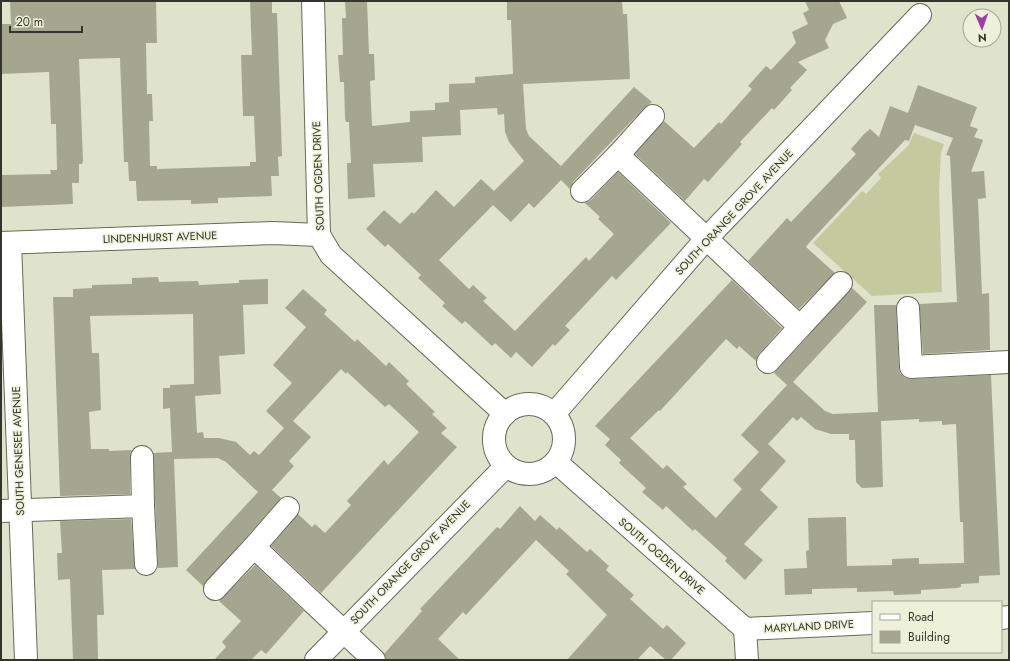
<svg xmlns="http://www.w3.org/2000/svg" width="1010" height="661" font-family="Jost,sans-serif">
	<rect width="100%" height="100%" fill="#e0e3cc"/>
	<path fill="#c5ca9e" d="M 914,133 L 944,144 L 941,153 L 939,190 L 942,292 L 872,296 L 813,243 L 862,191 L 866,194 L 881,178 L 878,174 L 908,146 Z"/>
	<g fill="#a4a690">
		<path d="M 10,1 L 156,1 L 157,43 L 146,43 L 147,94 L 152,94 L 153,121 L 149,121 L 150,166 L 157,166 L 157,169 L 250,166 L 250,162 L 256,162 L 254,116 L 243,116 L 241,55 L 252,55 L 250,1 L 272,1 L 272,13 L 277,13 L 282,156 L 278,157 L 279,176 L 271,176 L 272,196 L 218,198 L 218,203 L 191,204 L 191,200 L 137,201 L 136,181 L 129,181 L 128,162 L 124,162 L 120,58 L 79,59 L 83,161 L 82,164 L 79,164 L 79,183 L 72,183 L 73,204 L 1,207 L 1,175 L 51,174 L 50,170 L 57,170 L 56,124 L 51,124 L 49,72 L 1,74 L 1,24 L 11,24 Z"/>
		<path d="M 345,1 L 367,1 L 369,54 L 374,54 L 375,80 L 370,81 L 372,126 L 410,122 L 410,111 L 435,110 L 435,103 L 449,102 L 449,84 L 475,83 L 475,77 L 513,74 L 511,20 L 507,20 L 507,1 L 622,1 L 623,14 L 627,14 L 630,79 L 523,84 L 526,129 L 529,136 L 561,166 L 634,87 L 652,102 L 644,108 L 573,182 L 570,189 L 561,180 L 534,208 L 529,203 L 511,222 L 493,205 L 439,260 L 469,289 L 473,285 L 487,298 L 483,301 L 515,331 L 586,257 L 589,261 L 614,234 L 598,219 L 600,217 L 585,203 L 591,200 L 618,172 L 671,223 L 616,280 L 612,276 L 565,326 L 570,330 L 555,346 L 553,344 L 532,367 L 516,352 L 511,358 L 495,343 L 492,346 L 465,321 L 462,324 L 442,306 L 445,303 L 418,278 L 421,275 L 388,244 L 385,247 L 366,229 L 384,210 L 400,224 L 412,212 L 414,214 L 436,190 L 454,207 L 481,179 L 494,191 L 524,161 L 509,142 L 505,132 L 504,114 L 498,115 L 497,108 L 460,110 L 461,135 L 422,137 L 423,162 L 373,164 L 375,197 L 348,199 L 347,163 L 351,163 L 349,122 L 346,122 L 345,119 L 344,82 L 340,82 L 338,55 L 343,55 L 342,18 L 346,18 Z"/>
		<path d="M 805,1 L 839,1 L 847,18 L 833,24 L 825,40 L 829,48 L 798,62 L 807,70 L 790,88 L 792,90 L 774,110 L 772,108 L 740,142 L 742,144 L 708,182 L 704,179 L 685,201 L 635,154 L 664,121 L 694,148 L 719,122 L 721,124 L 752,89 L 748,86 L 766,66 L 771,70 L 796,43 L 792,32 L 808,24 L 803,13 L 809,10 Z"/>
		<path d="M 918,85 L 977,107 L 970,126 L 978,129 L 974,137 L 983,140 L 971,172 L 984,171 L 986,198 L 978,199 L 982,294 L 989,293 L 990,350 L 923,354 L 919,304 L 957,302 L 950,156 L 946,155 L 953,138 L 915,125 L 909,141 L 905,140 L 809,243 L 806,247 L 835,273 L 799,309 L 748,261 L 787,218 L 791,222 L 856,154 L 851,149 L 864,134 L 870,129 L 879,137 L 890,106 L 908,113 Z"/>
		<path d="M 158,277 L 159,282 L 198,281 L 199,285 L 239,283 L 239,280 L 268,279 L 268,304 L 243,305 L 245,354 L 219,356 L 221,394 L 195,396 L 197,433 L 203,432 L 204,438 L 219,438 L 236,442 L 250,455 L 254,451 L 259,455 L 284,428 L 266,411 L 292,383 L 273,365 L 306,327 L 285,308 L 303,289 L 327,310 L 324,314 L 355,342 L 357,339 L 386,366 L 389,362 L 409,381 L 406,384 L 435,412 L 432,414 L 447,428 L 441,433 L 457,447 L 321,593 L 271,546 L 298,514 L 312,527 L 315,524 L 325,533 L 351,505 L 347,501 L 384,460 L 388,465 L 419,432 L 389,404 L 385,407 L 347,372 L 346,374 L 341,369 L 293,421 L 311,437 L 289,461 L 294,466 L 272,490 L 281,498 L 203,586 L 186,570 L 258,492 L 226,462 L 218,458 L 174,459 L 178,567 L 158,568 L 153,453 L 172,452 L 170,408 L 163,409 L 163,388 L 170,388 L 170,385 L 194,384 L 193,314 L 90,316 L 92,353 L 99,353 L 101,410 L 89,412 L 91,449 L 109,449 L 109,451 L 131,450 L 130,457 L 130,494 L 60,496 L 53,297 L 73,297 L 73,289 L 92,288 L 92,285 L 132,284 L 132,278 Z"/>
		<path d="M 732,280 L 782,328 L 759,354 L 756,361 L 739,346 L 737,349 L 726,339 L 660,411 L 659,410 L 630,438 L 663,469 L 667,465 L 687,484 L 683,487 L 716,518 L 742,489 L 733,480 L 759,452 L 741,435 L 787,385 L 774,373 L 852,288 L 867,302 L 793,382 L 825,411 L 833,414 L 878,412 L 874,305 L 896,305 L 899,368 L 900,373 L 905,378 L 912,379 L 991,375 L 1000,575 L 979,576 L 979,583 L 961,584 L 961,587 L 957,588 L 921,590 L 921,594 L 894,595 L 893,591 L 857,592 L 857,588 L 812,589 L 812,594 L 785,595 L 784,569 L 807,568 L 806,551 L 809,550 L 808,518 L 846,517 L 847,566 L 892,565 L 892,559 L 919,558 L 919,564 L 964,563 L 963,522 L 960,522 L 956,424 L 942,425 L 942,421 L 919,422 L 919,419 L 881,421 L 883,487 L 862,488 L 856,482 L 855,440 L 849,440 L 849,434 L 831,434 L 815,429 L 801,417 L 797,421 L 793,417 L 768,444 L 786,461 L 760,490 L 778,507 L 744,544 L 763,560 L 745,580 L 725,561 L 727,558 L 695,529 L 693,531 L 666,506 L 663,510 L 642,492 L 646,488 L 619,463 L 621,460 L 605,445 L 610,439 L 595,426 Z"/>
		<path d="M 520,506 L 535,521 L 540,515 L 557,530 L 559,527 L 587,552 L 590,549 L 609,566 L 606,570 L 634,595 L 630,599 L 663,629 L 667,625 L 686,643 L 671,660 L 666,660 L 650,646 L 637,660 L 567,660 L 607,615 L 566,574 L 569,571 L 536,540 L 466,615 L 463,612 L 438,639 L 460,660 L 386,660 L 384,654 L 422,611 L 420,609 L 497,527 L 500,529 Z"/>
		<path d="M 131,519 L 135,569 L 102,570 L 104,615 L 97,615 L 98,660 L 73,660 L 70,579 L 58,580 L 57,553 L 62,553 L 60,521 Z"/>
		<path d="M 255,565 L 304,611 L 266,654 L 261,650 L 251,660 L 214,660 L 226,647 L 222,642 L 241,621 L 219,601 Z"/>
	</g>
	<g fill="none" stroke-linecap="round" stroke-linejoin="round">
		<g stroke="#676a55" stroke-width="24">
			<g id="minor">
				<path d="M 313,1 L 319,235 L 331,255 L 505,414"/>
				<path d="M 618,155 L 653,116"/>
				<path d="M 582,191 L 618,155 L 800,327 L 841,283"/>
				<path d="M 1,243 L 273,233 L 319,235"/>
				<path d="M 10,243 L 26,660"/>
				<path d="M 908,308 L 911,367 L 1009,362"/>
				<path d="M 768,362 L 800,327"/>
				<circle cx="529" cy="439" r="35"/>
				<path d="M 554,414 L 706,239 L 920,15"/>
				<path d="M 142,457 L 143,506"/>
				<path d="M 556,462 L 745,629 L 747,660"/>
				<path d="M 1,511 L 143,506 L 146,564"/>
				<path d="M 254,547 L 288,508"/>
				<path d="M 215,589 L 254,547 L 374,660"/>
				<path d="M 1001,618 L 1009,617"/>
				<path d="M 745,629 L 873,623"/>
				<path d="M 316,660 L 506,466"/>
			</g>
		</g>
		<use href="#minor" stroke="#fff" stroke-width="22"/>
	</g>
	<g text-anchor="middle" stroke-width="3" stroke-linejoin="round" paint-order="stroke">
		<g font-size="11" fill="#33342b" stroke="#eef1d9">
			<text transform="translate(318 176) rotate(-92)" y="4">SOUTH OGDEN DRIVE</text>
			<text transform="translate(734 212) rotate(-47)" y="4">SOUTH ORANGE GROVE AVENUE</text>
			<text transform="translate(160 237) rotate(-2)" y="4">LINDENHURST AVENUE</text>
			<text transform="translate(18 451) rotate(-92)" y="4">SOUTH GENESEE AVENUE</text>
			<text transform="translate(662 556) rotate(41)" y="4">SOUTH OGDEN DRIVE</text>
			<text transform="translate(410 562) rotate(-46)" y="4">SOUTH ORANGE GROVE AVENUE</text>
			<text transform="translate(809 626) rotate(-3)" y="4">MARYLAND DRIVE</text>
		</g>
	</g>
	<rect width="1010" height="661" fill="none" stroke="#33342b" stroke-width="4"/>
	<rect x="872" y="601" width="130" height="52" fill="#eef1d9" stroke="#a3a593"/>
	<rect x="880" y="614" width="20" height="6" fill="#ffffff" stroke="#a3a593"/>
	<text x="908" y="621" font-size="12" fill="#33342b">Road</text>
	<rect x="880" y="631" width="20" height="12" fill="#a4a690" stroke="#a3a593"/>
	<text x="908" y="641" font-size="12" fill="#33342b">Building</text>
	<g transform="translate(982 28) rotate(178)"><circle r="19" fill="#eef1d9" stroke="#a3a593"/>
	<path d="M0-3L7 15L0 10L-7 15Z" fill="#9d3ea7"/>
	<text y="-6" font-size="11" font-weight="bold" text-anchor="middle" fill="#33342b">N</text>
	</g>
	<path d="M10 26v6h72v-6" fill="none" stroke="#33342b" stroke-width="2"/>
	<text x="16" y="26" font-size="12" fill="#33342b" stroke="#eef1d9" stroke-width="3" paint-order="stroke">20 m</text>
</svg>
